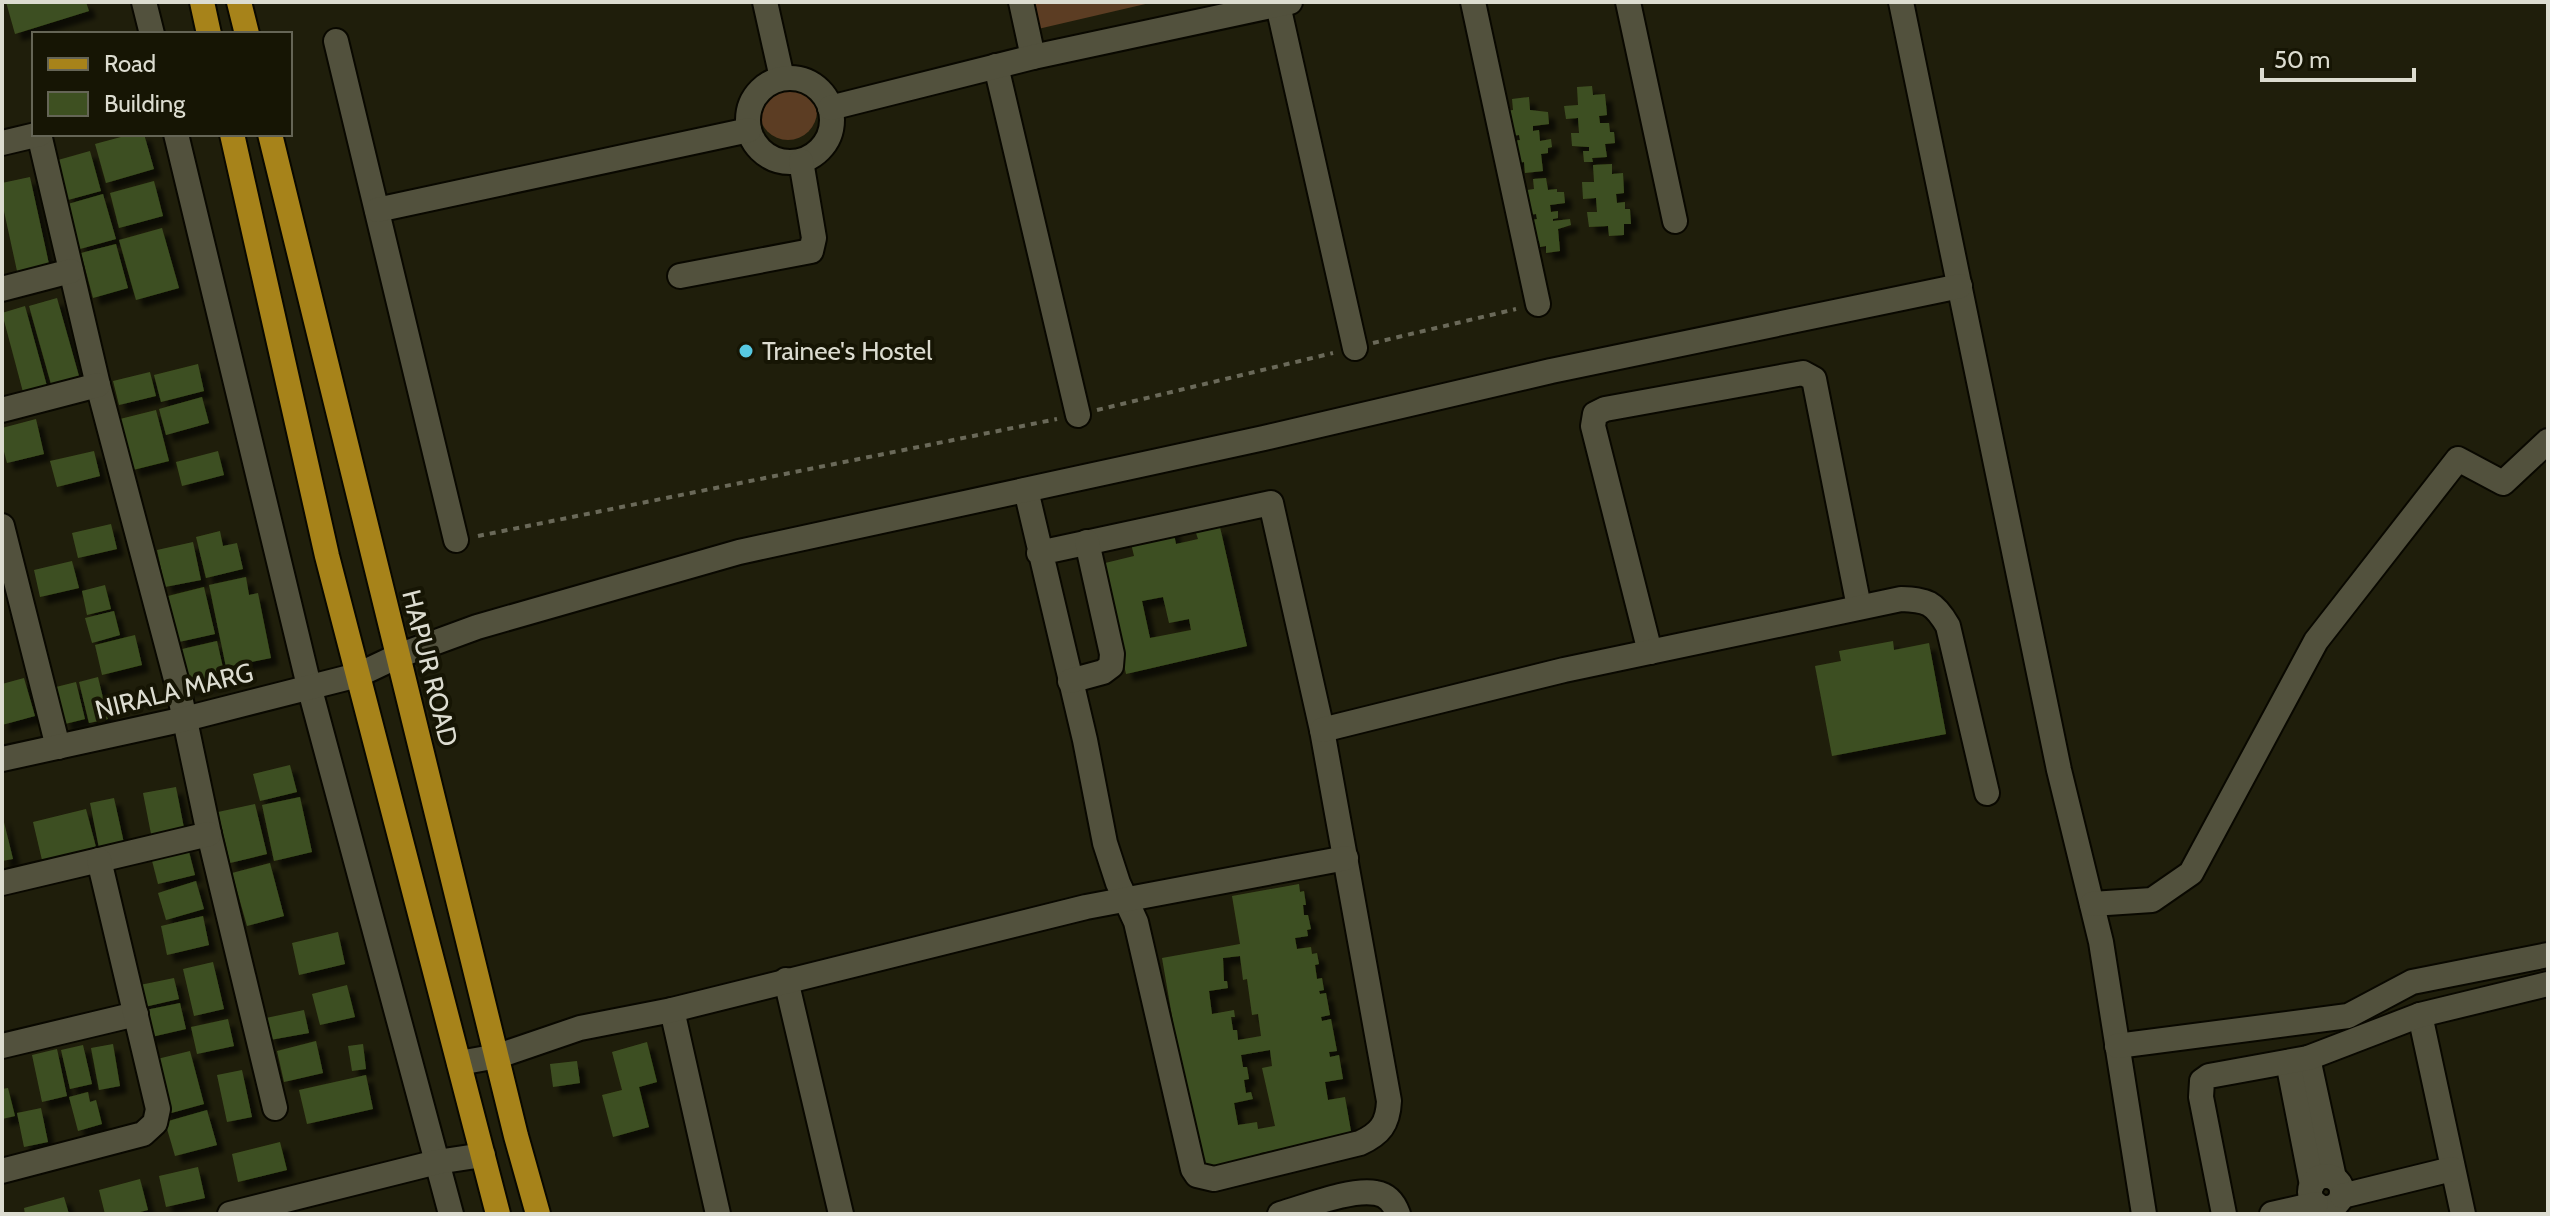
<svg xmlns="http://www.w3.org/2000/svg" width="2550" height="1216" font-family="Cabin,sans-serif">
	<defs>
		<filter id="shadow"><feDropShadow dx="7" dy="7" stdDeviation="2" flood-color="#0009"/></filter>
	</defs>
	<rect width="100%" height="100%" fill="#1f1e0b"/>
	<g fill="#5c3d23">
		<path d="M 1032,2 L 1154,2 L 1038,29 Z"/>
		<circle cx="788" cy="111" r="29"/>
	</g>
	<g fill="#3e5021" fill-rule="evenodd" filter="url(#shadow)">
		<path d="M 6,2 L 86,2 L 89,11 L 15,34 Z"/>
		<path d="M 1592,86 L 1593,95 L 1605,94 L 1607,115 L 1599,116 L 1600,123 L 1609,123 L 1610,132 L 1614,132 L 1615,143 L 1605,144 L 1607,157 L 1592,158 L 1593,162 L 1584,162 L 1583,151 L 1589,151 L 1589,147 L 1572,146 L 1571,133 L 1579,133 L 1578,118 L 1566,119 L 1564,106 L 1578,105 L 1577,87 Z"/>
		<path d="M 1529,97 L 1530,110 L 1548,112 L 1549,124 L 1533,126 L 1533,131 L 1539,130 L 1540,141 L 1551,139 L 1552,147 L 1548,148 L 1548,153 L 1541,154 L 1543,171 L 1525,173 L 1524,162 L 1509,164 L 1511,141 L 1520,140 L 1519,135 L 1511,136 L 1503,111 L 1513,110 L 1512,99 Z"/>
		<path d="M 132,134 L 144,134 L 154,169 L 106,183 L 95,144 Z"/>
		<path d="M 90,151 L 101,191 L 68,200 L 58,160 Z"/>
		<path d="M 1612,164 L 1612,174 L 1623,173 L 1624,193 L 1616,194 L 1617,203 L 1625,202 L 1625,209 L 1630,209 L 1631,224 L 1624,224 L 1624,235 L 1609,236 L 1608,226 L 1589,227 L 1587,212 L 1597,212 L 1596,198 L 1583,199 L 1582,182 L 1594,182 L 1593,165 Z"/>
		<path d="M 30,177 L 49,264 L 17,271 L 2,202 L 2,183 Z"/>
		<path d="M 1546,178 L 1548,190 L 1557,189 L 1557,192 L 1564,192 L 1565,203 L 1550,205 L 1551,212 L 1558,211 L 1558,218 L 1553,219 L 1553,221 L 1570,219 L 1571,225 L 1558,229 L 1560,251 L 1546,253 L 1546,246 L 1540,247 L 1539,241 L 1527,242 L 1532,220 L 1537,219 L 1536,214 L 1528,215 L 1520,191 L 1534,189 L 1533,179 Z"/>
		<path d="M 154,181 L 163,216 L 119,228 L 110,193 Z"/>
		<path d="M 103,194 L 116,239 L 80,249 L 68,204 Z"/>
		<path d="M 162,228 L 179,288 L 136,300 L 119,240 Z"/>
		<path d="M 116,244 L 128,288 L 93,298 L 81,253 Z"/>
		<path d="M 57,298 L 79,376 L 51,384 L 29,306 Z"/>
		<path d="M 25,306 L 47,386 L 23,392 L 2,313 Z"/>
		<path d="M 198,364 L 204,391 L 161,402 L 154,375 Z"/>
		<path d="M 150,372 L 156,396 L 119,405 L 113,381 Z"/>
		<path d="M 202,397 L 209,423 L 166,435 L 159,409 Z"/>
		<path d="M 156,410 L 169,461 L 133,470 L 120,419 Z"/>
		<path d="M 36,419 L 44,454 L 7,463 L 2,444 L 2,428 Z"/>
		<path d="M 94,451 L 100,476 L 57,487 L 50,461 Z"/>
		<path d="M 218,451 L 224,475 L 182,486 L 176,462 Z"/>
		<path d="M 111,524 L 117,549 L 78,558 L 72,533 Z"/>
		<path d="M 1172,525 L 1176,544 L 1198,539 L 1196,533 L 1220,527 L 1247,646 L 1126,674 L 1101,564 L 1134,556 L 1129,535 ZM 1163,597 L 1169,623 L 1189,619 L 1191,630 L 1150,638 L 1142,601 Z"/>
		<path d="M 220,531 L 223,546 L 237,543 L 243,569 L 206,578 L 196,537 Z"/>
		<path d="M 193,542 L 201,580 L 165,587 L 157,550 Z"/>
		<path d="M 72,561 L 79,588 L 40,597 L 34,570 Z"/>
		<path d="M 246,577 L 249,595 L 258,593 L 271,658 L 226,667 L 209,585 Z"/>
		<path d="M 105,585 L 111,609 L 87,615 L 82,591 Z"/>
		<path d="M 204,587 L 215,634 L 179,642 L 168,596 Z"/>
		<path d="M 114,611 L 120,635 L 92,643 L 85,618 Z"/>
		<path d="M 135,635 L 142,665 L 102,675 L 95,645 Z"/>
		<path d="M 217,641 L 226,681 L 187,689 L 178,650 Z"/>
		<path d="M 1893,641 L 1894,650 L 1929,643 L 1946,734 L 1832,756 L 1815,666 L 1841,661 L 1839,651 Z"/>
		<path d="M 98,677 L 108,719 L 89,723 L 79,682 Z"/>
		<path d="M 24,678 L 35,716 L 2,725 L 2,684 Z"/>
		<path d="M 76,682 L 85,719 L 65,724 L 56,687 Z"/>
		<path d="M 290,765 L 297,792 L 260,801 L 253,774 Z"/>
		<path d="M 176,787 L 184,828 L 151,834 L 143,793 Z"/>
		<path d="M 300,797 L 312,852 L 274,861 L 262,805 Z"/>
		<path d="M 114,798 L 124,843 L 99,848 L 90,803 Z"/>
		<path d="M 255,804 L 267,854 L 230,863 L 218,812 Z"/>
		<path d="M 86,809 L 96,847 L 42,860 L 33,822 Z"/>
		<path d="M 2,814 L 13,859 L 2,861 Z"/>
		<path d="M 187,844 L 195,875 L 158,884 L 150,853 Z"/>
		<path d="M 270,863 L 284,916 L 247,926 L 232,873 Z"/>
		<path d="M 196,881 L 204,909 L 166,920 L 158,893 Z"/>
		<path d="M 1299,884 L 1300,892 L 1304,891 L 1306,905 L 1303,905 L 1304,915 L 1308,915 L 1311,929 L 1307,930 L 1308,936 L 1295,938 L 1297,949 L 1311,947 L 1312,954 L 1317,953 L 1319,964 L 1315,965 L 1317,979 L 1322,978 L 1324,990 L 1319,991 L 1320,994 L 1326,993 L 1330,1015 L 1321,1017 L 1322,1021 L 1331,1019 L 1337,1051 L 1329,1052 L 1330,1057 L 1339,1055 L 1343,1079 L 1325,1082 L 1328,1100 L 1345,1097 L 1352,1137 L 1260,1153 L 1261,1162 L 1199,1173 L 1162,958 L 1240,944 L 1232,896 ZM 1240,956 L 1243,980 L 1247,979 L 1252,1015 L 1258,1014 L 1261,1036 L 1238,1040 L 1237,1030 L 1233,1030 L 1231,1017 L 1235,1017 L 1234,1010 L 1212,1014 L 1209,991 L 1228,988 L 1227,981 L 1224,981 L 1223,958 ZM 1270,1050 L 1272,1066 L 1262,1068 L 1275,1126 L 1258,1129 L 1257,1122 L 1238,1125 L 1234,1103 L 1253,1099 L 1251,1092 L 1246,1093 L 1244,1080 L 1249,1079 L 1247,1067 L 1243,1067 L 1241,1055 Z"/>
		<path d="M 203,916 L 209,945 L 167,955 L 161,926 Z"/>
		<path d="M 338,932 L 345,964 L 299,975 L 292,943 Z"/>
		<path d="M 213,962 L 224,1009 L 194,1016 L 183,969 Z"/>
		<path d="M 174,978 L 179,999 L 140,1008 L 135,986 Z"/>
		<path d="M 347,985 L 355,1017 L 320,1025 L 312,994 Z"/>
		<path d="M 180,1003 L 186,1029 L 147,1038 L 141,1011 Z"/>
		<path d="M 304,1010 L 309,1033 L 270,1040 L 266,1018 Z"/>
		<path d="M 228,1019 L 234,1046 L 197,1054 L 191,1027 Z"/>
		<path d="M 316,1041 L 323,1073 L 284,1082 L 277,1051 Z"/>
		<path d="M 647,1042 L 657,1082 L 639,1087 L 649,1127 L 613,1137 L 602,1095 L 622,1090 L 612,1052 Z"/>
		<path d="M 113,1044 L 120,1086 L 99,1090 L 91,1048 Z"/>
		<path d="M 363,1044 L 366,1069 L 352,1071 L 348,1046 Z"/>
		<path d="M 83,1045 L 92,1084 L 70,1089 L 61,1050 Z"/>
		<path d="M 57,1049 L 67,1096 L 42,1102 L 32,1055 Z"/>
		<path d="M 190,1051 L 204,1104 L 164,1115 L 149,1061 Z"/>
		<path d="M 577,1061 L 580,1083 L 553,1087 L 550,1064 Z"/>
		<path d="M 242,1070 L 252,1117 L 227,1122 L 217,1075 Z"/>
		<path d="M 366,1075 L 373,1109 L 307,1124 L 299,1090 Z"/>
		<path d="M 8,1088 L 15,1116 L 2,1119 L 2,1089 Z"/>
		<path d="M 88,1092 L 90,1102 L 96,1100 L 102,1124 L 78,1131 L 69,1097 Z"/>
		<path d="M 41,1108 L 48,1142 L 24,1147 L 17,1113 Z"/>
		<path d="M 207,1110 L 217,1145 L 175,1156 L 165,1122 Z"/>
		<path d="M 280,1142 L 287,1170 L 238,1182 L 232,1154 Z"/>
		<path d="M 198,1167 L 205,1198 L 166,1207 L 159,1176 Z"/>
		<path d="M 140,1179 L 148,1210 L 132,1214 L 105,1214 L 99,1190 Z"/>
		<path d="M 64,1197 L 69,1214 L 25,1214 L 24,1208 Z"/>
	</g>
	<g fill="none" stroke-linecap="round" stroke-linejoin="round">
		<g stroke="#090800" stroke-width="28">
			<g id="minor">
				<path d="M 144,2 L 152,34"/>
				<path d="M 765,2 L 782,78"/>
				<path d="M 1021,2 L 1033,57"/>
				<path d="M 1473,2 L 1538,304"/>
				<path d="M 1628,2 L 1675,221"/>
				<path d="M 1901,2 L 2059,770 L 2101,942 L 2144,1214"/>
				<path d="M 1278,5 L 1355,348"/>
				<path d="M 336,41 L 456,540"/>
				<path d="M 996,66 L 1078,415"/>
				<circle cx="790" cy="120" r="42"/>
				<path d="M 830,108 L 1033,57 L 1290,2"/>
				<path d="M 39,134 L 98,385 L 178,687 L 209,834 L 275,1108"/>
				<path d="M 176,134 L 309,686 L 451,1214"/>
				<path d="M 2,143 L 40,134"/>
				<path d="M 377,210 L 749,130"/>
				<path d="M 680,276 L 811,251 L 814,238 L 801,161"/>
				<path d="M 2,289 L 71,271"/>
				<path d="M 2,410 L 98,385"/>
				<path d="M 1026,490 L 1085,740 L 1105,843 L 1118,883 L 1136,922 L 1193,1169 L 1197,1175 L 1214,1179 L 1360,1143 C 1380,1134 1388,1124 1389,1101 L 1322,730 L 1271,503 L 1039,553"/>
				<path d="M 2,526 L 58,747"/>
				<path d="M 1650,652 L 1593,426 L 1595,414 L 1605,409 L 1803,373 L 1814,379 L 1859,607"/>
				<path d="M 1070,681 L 1103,672 L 1111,666 L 1112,654 L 1087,542"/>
				<path d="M 1322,730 L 1564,670 L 1901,599 C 1927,600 1934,602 1948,626 L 1987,793"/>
				<path d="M 2,759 L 185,719 L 358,675 L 398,656 L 477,627 L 739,552 L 1264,438 L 1551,371 L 1960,286"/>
				<path d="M 2,883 L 209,834"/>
				<path d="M 2092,904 L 2152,900 L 2191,873 L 2316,641 L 2458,459 L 2503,483 L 2548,441"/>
				<path d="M 786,980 L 841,1214"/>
				<path d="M 672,1010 L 718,1214"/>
				<path d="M 2420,1015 L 2463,1214"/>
				<path d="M 2,1046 L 136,1014"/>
				<path d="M 2117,1046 L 2348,1016 L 2412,982 L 2548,955"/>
				<path d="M 2308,1058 L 2334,1178"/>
				<path d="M 2288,1062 L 2312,1185"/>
				<path d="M 459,1063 L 498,1056 L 580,1028 L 672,1010 L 1086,907 L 1346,858"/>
				<path d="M 2,1171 L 143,1134 L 155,1123 L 158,1109 L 99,860"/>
				<circle cx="2326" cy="1192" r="16"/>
				<path d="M 2342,1196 L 2452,1169"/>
				<path d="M 230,1214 L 437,1162 L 483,1155"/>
				<path d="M 1280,1214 C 1305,1207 1351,1188 1376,1193 C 1388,1195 1394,1203 1398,1214"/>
				<path d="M 2224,1214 L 2201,1097 L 2202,1081 L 2209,1076 L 2308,1058 L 2420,1015 L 2548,984"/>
				<path d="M 2272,1214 L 2316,1204"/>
			</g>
		</g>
		<g stroke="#090800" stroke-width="28">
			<g id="major">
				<path d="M 202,2 L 209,34"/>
				<path d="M 239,2 L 247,34"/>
				<path d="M 232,134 L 327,556 L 498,1214"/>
				<path d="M 270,134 L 516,1136 L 538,1214"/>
			</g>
		</g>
		<g stroke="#6a6959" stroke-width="4" stroke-dasharray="6 6" stroke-linecap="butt">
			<path d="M 1373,343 L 1516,309"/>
			<path d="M 1097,410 L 1333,353"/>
			<path d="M 478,536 L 1057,419"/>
		</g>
		<use href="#minor" stroke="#52513d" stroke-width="24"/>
		<use href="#major" stroke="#a7831a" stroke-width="24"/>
	</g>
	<circle fill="#57c9e2" stroke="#161504" stroke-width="3" cx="746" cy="351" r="8"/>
	<g text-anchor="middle" stroke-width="8" stroke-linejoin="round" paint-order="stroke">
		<g font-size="26" fill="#dcdcd0" stroke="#161504" text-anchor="start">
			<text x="762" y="360">Trainee's Hostel</text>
		</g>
		<g font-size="26" fill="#dcdcd0" stroke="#161504">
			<text transform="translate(430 668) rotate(76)" y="9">HAPUR ROAD</text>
			<text transform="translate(174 691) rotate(-14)" y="9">NIRALA MARG</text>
		</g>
	</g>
	<rect width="2550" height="1216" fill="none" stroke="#dcdcd0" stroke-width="8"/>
	<rect x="32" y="32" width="260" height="104" fill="#161504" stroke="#656556" stroke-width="2"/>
	<rect x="48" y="58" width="40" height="12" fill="#a7831a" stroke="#656556" stroke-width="2"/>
	<text x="104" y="72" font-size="24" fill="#dcdcd0">Road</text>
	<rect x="48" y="92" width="40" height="24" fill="#3e5021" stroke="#656556" stroke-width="2"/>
	<text x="104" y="112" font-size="24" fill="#dcdcd0">Building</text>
	<path d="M2262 68v12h152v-12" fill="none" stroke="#dcdcd0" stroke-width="4"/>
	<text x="2274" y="68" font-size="24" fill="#dcdcd0" stroke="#161504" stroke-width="6" paint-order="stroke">50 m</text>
</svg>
